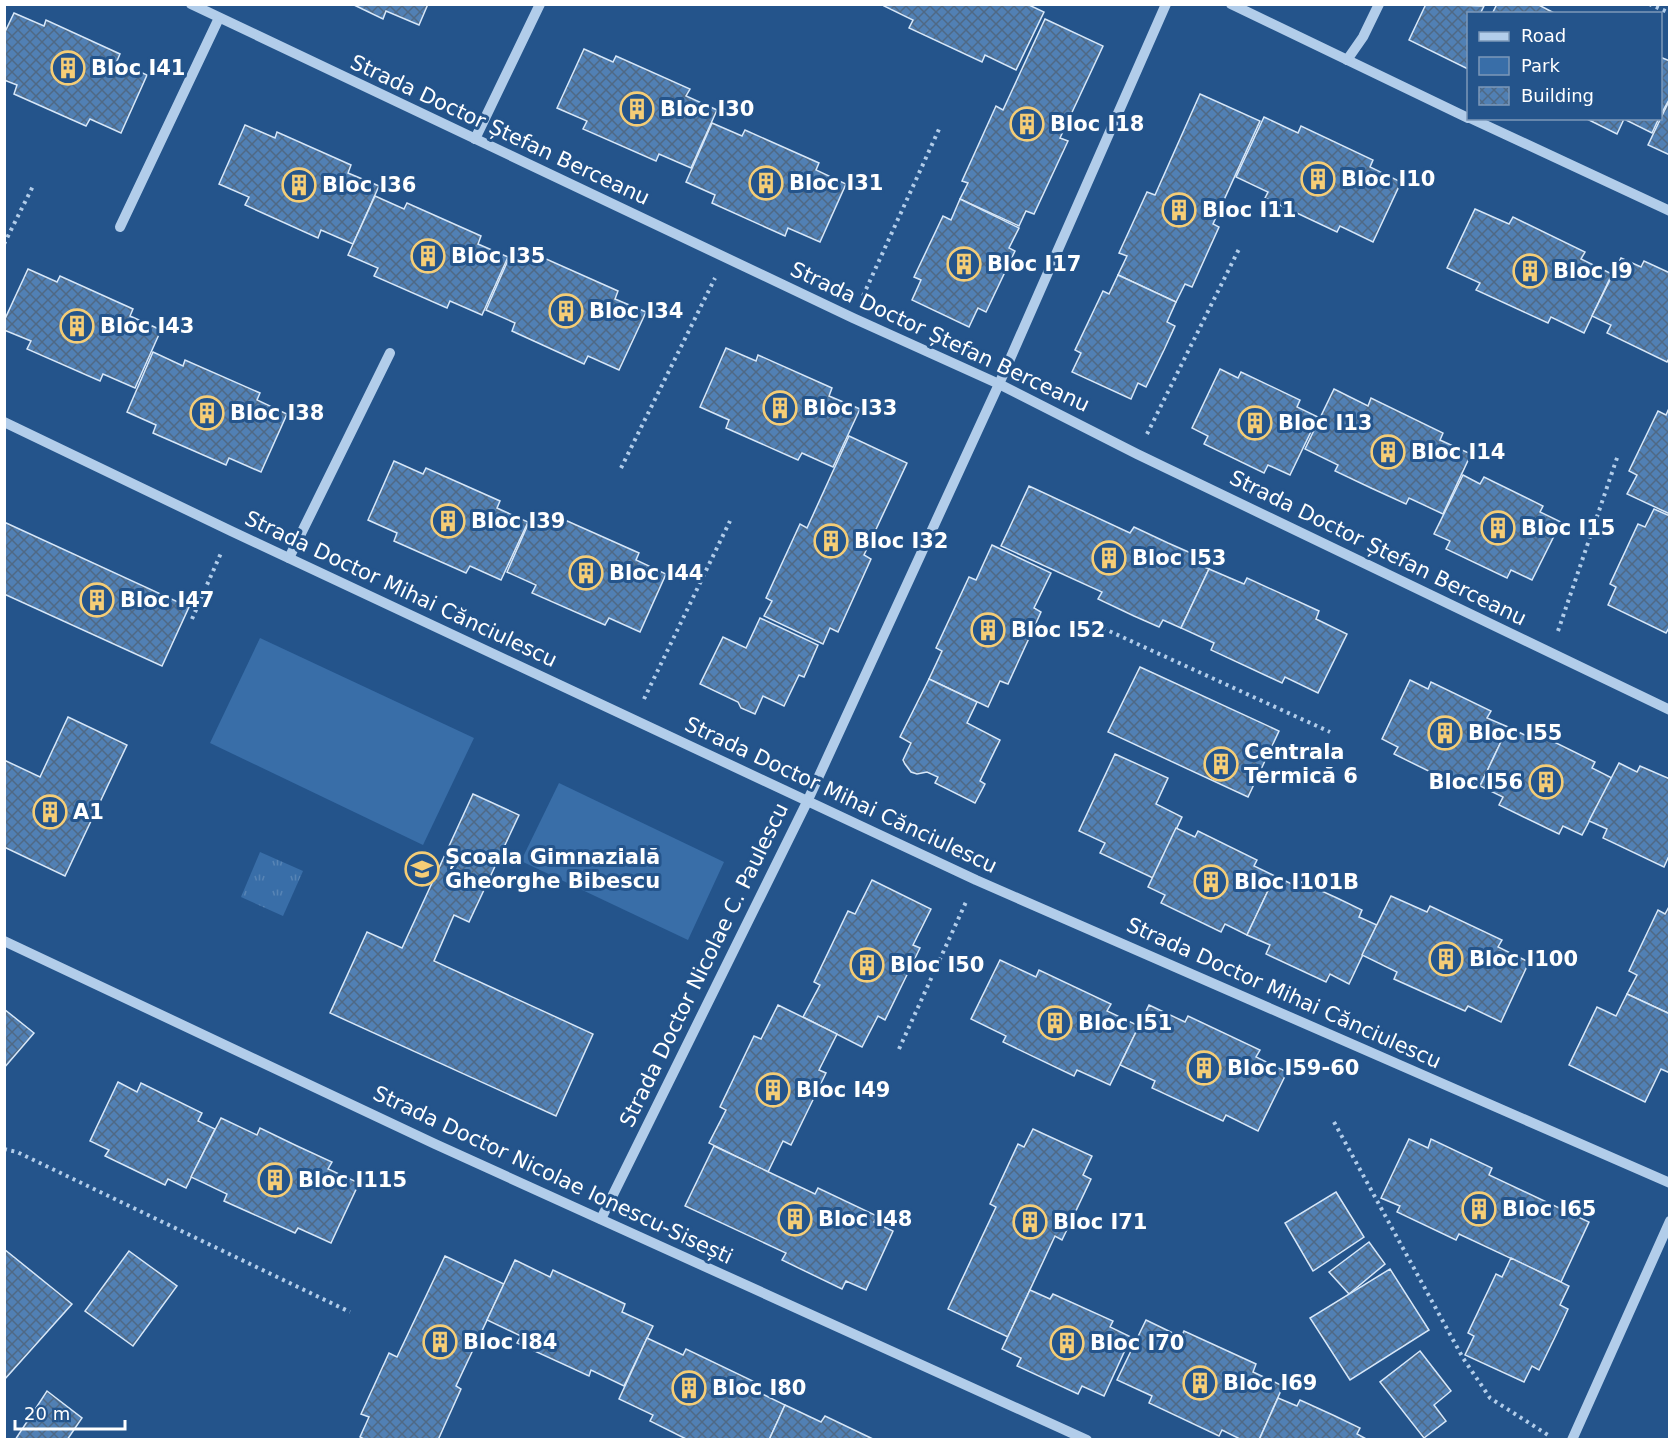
<svg xmlns="http://www.w3.org/2000/svg" width="1674" height="1444" font-family="'DejaVu Sans',sans-serif">
	<defs>
		<pattern id="park-tufts" width="24" height="20" patternUnits="userSpaceOnUse" patternTransform="scale(1.5)"><rect width="24" height="20" fill="#396ea8"/><path d="M3 7l-1-3M5 7V3M7 7l1-3M15 17l-1-3M17 17v-4M19 17l1-3" fill="none" stroke="#5784b5"/></pattern>
		<pattern id="building-cross-hatch" width="8" height="8" patternUnits="userSpaceOnUse" patternTransform="scale(1.5)"><rect width="8" height="8" fill="#5180b4"/><path d="M0 0l8 8M0 8l8-8" fill="none" stroke="#4f6985"/></pattern>
	</defs>
	<rect width="100%" height="100%" fill="#24548b"/>
	<g fill="#396ea8">
		<path d="M 260,638 L 474,738 L 423,845 L 210,743 Z"/>
		<path d="M 559,783 L 724,862 L 688,940 L 521,861 Z"/>
	</g>
	<path fill="url(#park-tufts)" d="M 260,852 L 303,871 L 283,916 L 241,897 Z"/>
	<g fill="url(#building-cross-hatch)" stroke="#d7e7f8" stroke-width="1.5">
		<path d="M 352,4 L 428,4 L 419,25 L 386,11 L 383,19 Z"/>
		<path d="M 885,4 L 1027,4 L 1044,12 L 1016,70 L 985,55 L 982,62 L 909,28 L 913,20 L 884,6 Z"/>
		<path d="M 1426,4 L 1484,6 L 1480,14 L 1468,14 L 1468,69 L 1409,40 Z"/>
		<path d="M 1497,4 L 1537,4 L 1556,14 L 1492,14 Z"/>
		<path d="M 14,13 L 44,26 L 46,20 L 120,54 L 117,61 L 147,75 L 121,133 L 90,119 L 86,126 L 14,94 L 17,85 L 4,80 L 4,34 Z"/>
		<path d="M 1045,19 L 1103,46 L 1060,138 L 1068,141 L 1034,214 L 1026,211 L 1019,226 L 960,199 L 968,183 L 962,181 L 996,106 L 1003,110 Z"/>
		<path d="M 584,49 L 613,62 L 616,56 L 690,89 L 686,96 L 717,110 L 691,168 L 659,154 L 656,161 L 583,129 L 587,121 L 557,108 Z"/>
		<path d="M 1660,57 L 1670,61 L 1670,98 L 1660,116 Z"/>
		<path d="M 1200,94 L 1260,121 L 1213,224 L 1219,227 L 1192,287 L 1185,284 L 1176,302 L 1118,275 L 1127,256 L 1119,253 L 1147,192 L 1155,195 Z"/>
		<path d="M 1670,99 L 1670,155 L 1648,145 Z"/>
		<path d="M 1264,117 L 1298,133 L 1301,126 L 1373,160 L 1370,167 L 1401,182 L 1373,242 L 1340,226 L 1337,232 L 1265,198 L 1268,192 L 1236,177 Z"/>
		<path d="M 1585,118 L 1659,118 L 1652,133 L 1624,119 L 1617,134 Z"/>
		<path d="M 712,123 L 742,136 L 745,130 L 819,163 L 816,170 L 846,184 L 820,242 L 788,228 L 785,236 L 712,203 L 715,195 L 686,182 Z"/>
		<path d="M 245,125 L 275,138 L 277,132 L 351,165 L 348,173 L 379,186 L 353,244 L 321,230 L 318,238 L 245,205 L 249,197 L 219,184 Z"/>
		<path d="M 375,196 L 404,209 L 407,203 L 481,236 L 478,244 L 508,257 L 482,315 L 450,301 L 447,308 L 374,276 L 378,268 L 348,255 Z"/>
		<path d="M 960,199 L 1019,228 L 1009,248 L 1015,251 L 986,312 L 978,308 L 969,327 L 912,300 L 921,280 L 914,277 L 943,216 L 951,220 Z"/>
		<path d="M 1475,209 L 1509,224 L 1513,217 L 1585,252 L 1581,259 L 1612,274 L 1584,333 L 1551,317 L 1548,323 L 1476,290 L 1480,283 L 1447,268 Z"/>
		<path d="M 512,251 L 542,264 L 544,258 L 618,291 L 615,299 L 646,312 L 619,370 L 588,356 L 584,364 L 512,331 L 515,323 L 486,310 Z"/>
		<path d="M 1621,258 L 1641,267 L 1644,261 L 1670,273 L 1670,357 L 1667,362 L 1607,333 L 1611,325 L 1592,316 Z"/>
		<path d="M 28,269 L 57,282 L 60,276 L 133,309 L 130,316 L 161,330 L 135,388 L 103,374 L 100,381 L 27,349 L 31,341 L 4,330 L 4,321 Z"/>
		<path d="M 1118,275 L 1176,302 L 1167,322 L 1175,326 L 1164,350 L 1146,387 L 1138,383 L 1131,399 L 1072,372 L 1081,353 L 1075,350 L 1103,291 L 1109,294 Z"/>
		<path d="M 726,348 L 756,361 L 758,355 L 832,388 L 829,396 L 860,409 L 833,467 L 802,453 L 798,460 L 726,428 L 729,420 L 700,407 Z"/>
		<path d="M 153,352 L 183,366 L 185,360 L 260,393 L 257,400 L 287,414 L 261,472 L 229,458 L 226,465 L 153,433 L 156,425 L 127,412 Z"/>
		<path d="M 1220,369 L 1238,378 L 1241,372 L 1300,400 L 1297,407 L 1318,417 L 1290,475 L 1268,465 L 1264,473 L 1204,444 L 1208,436 L 1192,428 Z"/>
		<path d="M 1334,389 L 1368,406 L 1371,398 L 1443,433 L 1440,440 L 1471,454 L 1443,514 L 1409,498 L 1406,504 L 1371,488 L 1335,471 L 1338,465 L 1305,449 Z"/>
		<path d="M 1670,406 L 1670,514 L 1627,494 L 1637,475 L 1629,471 L 1658,411 L 1666,415 Z"/>
		<path d="M 849,436 L 907,463 L 864,555 L 871,559 L 838,632 L 830,628 L 823,644 L 764,616 L 772,601 L 766,598 L 800,524 L 807,528 Z"/>
		<path d="M 394,461 L 423,474 L 426,468 L 500,501 L 497,508 L 528,522 L 501,580 L 470,566 L 466,573 L 394,541 L 397,533 L 368,520 Z"/>
		<path d="M 1463,475 L 1480,484 L 1484,477 L 1543,506 L 1540,512 L 1561,522 L 1532,580 L 1511,570 L 1507,578 L 1446,549 L 1450,541 L 1434,534 Z"/>
		<path d="M 1029,486 L 1130,533 L 1134,527 L 1168,543 L 1193,554 L 1190,561 L 1209,569 L 1181,628 L 1163,620 L 1159,627 L 1134,616 L 1098,599 L 1102,592 L 1001,546 Z"/>
		<path d="M 1654,509 L 1670,516 L 1670,626 L 1666,633 L 1608,605 L 1616,587 L 1610,584 L 1638,524 L 1645,527 Z"/>
		<path d="M 533,513 L 562,526 L 565,520 L 639,553 L 636,560 L 666,574 L 640,632 L 609,618 L 605,625 L 532,593 L 536,585 L 507,572 Z"/>
		<path d="M 4,522 L 189,607 L 162,666 L 4,594 Z"/>
		<path d="M 992,545 L 1051,573 L 1034,608 L 1041,612 L 1008,684 L 1000,681 L 988,707 L 929,679 L 942,651 L 936,648 L 969,577 L 976,580 Z"/>
		<path d="M 1209,569 L 1244,584 L 1247,578 L 1319,611 L 1316,619 L 1347,634 L 1318,693 L 1285,677 L 1282,683 L 1211,650 L 1214,643 L 1181,628 Z"/>
		<path d="M 760,618 L 818,645 L 804,677 L 799,675 L 784,706 L 763,696 L 755,714 L 741,708 L 738,702 L 700,684 L 723,637 L 746,648 Z"/>
		<path d="M 1140,667 L 1279,731 L 1248,797 L 1108,732 Z"/>
		<path d="M 929,679 L 977,702 L 967,723 L 1000,740 L 980,781 L 985,784 L 975,803 L 935,783 L 938,777 L 927,772 L 917,774 L 911,772 L 905,764 L 903,760 L 911,743 L 900,737 Z"/>
		<path d="M 1410,680 L 1428,689 L 1431,682 L 1491,711 L 1487,718 L 1508,727 L 1480,786 L 1459,776 L 1455,784 L 1394,754 L 1398,747 L 1382,739 Z"/>
		<path d="M 68,717 L 127,745 L 65,876 L 4,847 L 4,760 L 40,777 Z"/>
		<path d="M 1508,727 L 1533,739 L 1536,733 L 1595,762 L 1592,768 L 1612,778 L 1582,835 L 1563,826 L 1559,834 L 1499,805 L 1503,797 L 1480,786 Z"/>
		<path d="M 1115,754 L 1168,778 L 1156,804 L 1182,817 L 1153,878 L 1100,853 L 1105,843 L 1079,831 Z"/>
		<path d="M 1619,763 L 1637,772 L 1640,766 L 1670,779 L 1670,859 L 1668,858 L 1664,867 L 1603,838 L 1607,829 L 1589,821 Z"/>
		<path d="M 473,794 L 519,815 L 469,922 L 454,915 L 434,961 L 593,1034 L 556,1116 L 330,1013 L 367,932 L 402,948 Z"/>
		<path d="M 1176,828 L 1195,837 L 1198,831 L 1257,860 L 1254,866 L 1275,876 L 1247,935 L 1225,924 L 1221,932 L 1161,903 L 1165,895 L 1148,887 Z"/>
		<path d="M 1275,876 L 1300,888 L 1302,882 L 1337,898 L 1362,910 L 1359,917 L 1377,925 L 1349,984 L 1330,974 L 1326,982 L 1266,954 L 1270,945 L 1247,935 Z"/>
		<path d="M 872,880 L 931,909 L 913,945 L 920,948 L 885,1020 L 878,1016 L 862,1047 L 803,1017 L 820,985 L 814,982 L 848,911 L 855,914 Z"/>
		<path d="M 1391,896 L 1427,912 L 1430,906 L 1502,940 L 1498,947 L 1529,962 L 1501,1022 L 1468,1006 L 1465,1011 L 1394,979 L 1397,972 L 1362,955 Z"/>
		<path d="M 1670,905 L 1670,1014 L 1627,994 L 1637,975 L 1629,971 L 1658,910 L 1665,914 Z"/>
		<path d="M 1000,960 L 1036,977 L 1039,970 L 1111,1004 L 1107,1011 L 1139,1026 L 1110,1085 L 1077,1070 L 1074,1076 L 1003,1042 L 1006,1036 L 971,1019 Z"/>
		<path d="M 1627,994 L 1670,1014 L 1670,1073 L 1661,1069 L 1645,1102 L 1569,1065 L 1597,1007 L 1616,1016 Z"/>
		<path d="M 778,1005 L 837,1034 L 819,1070 L 826,1073 L 791,1145 L 783,1141 L 768,1172 L 709,1143 L 726,1110 L 720,1107 L 754,1036 L 761,1039 Z"/>
		<path d="M 1149,1005 L 1185,1022 L 1188,1016 L 1260,1050 L 1256,1057 L 1287,1072 L 1258,1131 L 1226,1115 L 1223,1121 L 1152,1088 L 1155,1081 L 1120,1065 Z"/>
		<path d="M 4,1009 L 34,1033 L 4,1068 Z"/>
		<path d="M 118,1082 L 137,1092 L 141,1083 L 202,1113 L 198,1121 L 215,1129 L 186,1188 L 168,1179 L 165,1185 L 130,1168 L 105,1156 L 109,1150 L 90,1141 Z"/>
		<path d="M 221,1118 L 257,1135 L 260,1128 L 295,1145 L 332,1162 L 328,1169 L 359,1183 L 331,1243 L 298,1228 L 295,1233 L 224,1201 L 227,1194 L 191,1177 Z"/>
		<path d="M 1033,1129 L 1092,1156 L 1083,1175 L 1091,1179 L 1062,1240 L 1055,1236 L 1008,1337 L 948,1309 L 996,1207 L 990,1204 L 1018,1144 L 1024,1147 Z"/>
		<path d="M 1409,1139 L 1428,1148 L 1431,1139 L 1492,1168 L 1489,1175 L 1589,1222 L 1561,1282 L 1459,1234 L 1456,1240 L 1397,1212 L 1400,1206 L 1381,1198 Z"/>
		<path d="M 714,1146 L 815,1194 L 818,1188 L 877,1216 L 874,1222 L 893,1231 L 866,1290 L 846,1281 L 842,1289 L 782,1260 L 786,1253 L 685,1206 Z"/>
		<path d="M 1336,1192 L 1364,1237 L 1313,1271 L 1285,1223 Z"/>
		<path d="M 1369,1242 L 1385,1264 L 1349,1294 L 1329,1272 Z"/>
		<path d="M 4,1249 L 72,1304 L 4,1380 Z"/>
		<path d="M 129,1251 L 177,1286 L 133,1346 L 85,1311 Z"/>
		<path d="M 445,1256 L 504,1284 L 456,1386 L 461,1389 L 438,1440 L 366,1440 L 360,1437 L 369,1417 L 361,1414 L 389,1353 L 397,1357 Z"/>
		<path d="M 1511,1258 L 1569,1286 L 1560,1305 L 1568,1309 L 1557,1333 L 1539,1370 L 1532,1366 L 1524,1382 L 1465,1355 L 1474,1336 L 1468,1333 L 1496,1274 L 1502,1277 Z"/>
		<path d="M 515,1260 L 550,1277 L 553,1270 L 625,1304 L 622,1312 L 653,1326 L 624,1386 L 591,1370 L 589,1376 L 517,1343 L 521,1336 L 487,1320 Z"/>
		<path d="M 1390,1269 L 1429,1330 L 1350,1380 L 1310,1318 Z"/>
		<path d="M 1030,1290 L 1050,1299 L 1053,1294 L 1113,1321 L 1110,1327 L 1131,1337 L 1104,1396 L 1082,1386 L 1078,1394 L 1017,1366 L 1021,1358 L 1002,1349 Z"/>
		<path d="M 1146,1320 L 1181,1337 L 1184,1331 L 1256,1364 L 1253,1372 L 1283,1386 L 1259,1440 L 1242,1440 L 1222,1430 L 1219,1436 L 1149,1403 L 1152,1396 L 1117,1380 Z"/>
		<path d="M 647,1338 L 683,1355 L 686,1349 L 757,1383 L 754,1390 L 785,1405 L 769,1440 L 688,1440 L 650,1421 L 653,1415 L 619,1399 Z"/>
		<path d="M 1420,1351 L 1451,1391 L 1434,1405 L 1446,1421 L 1424,1438 L 1380,1382 Z"/>
		<path d="M 47,1391 L 82,1418 L 67,1440 L 15,1440 Z"/>
		<path d="M 1278,1398 L 1297,1406 L 1300,1400 L 1335,1416 L 1360,1428 L 1357,1434 L 1368,1440 L 1259,1440 Z"/>
		<path d="M 785,1405 L 821,1422 L 825,1416 L 875,1440 L 769,1440 Z"/>
	</g>
	<g fill="none" stroke-linecap="round" stroke-linejoin="round">
		<g stroke="#b2cdea" stroke-width="4" stroke-dasharray="3 4.5" stroke-linecap="butt">
			<path d="M 1649,4 L 1670,13"/>
			<path d="M 4,244 L 33,186"/>
			<path d="M 863,296 L 940,127"/>
			<path d="M 1147,434 L 1239,249"/>
			<path d="M 621,468 L 715,278"/>
			<path d="M 192,619 L 221,553"/>
			<path d="M 1096,625 L 1330,732"/>
			<path d="M 1558,631 L 1618,455"/>
			<path d="M 644,699 L 730,521"/>
			<path d="M 899,1049 L 966,902"/>
			<path d="M 1334,1122 L 1463,1358 L 1490,1398 L 1548,1435"/>
			<path d="M 4,1149 L 17,1152 L 350,1312"/>
		</g>
		<g stroke="#b2cdea" stroke-width="10">
			<path d="M 191,4 L 853,318 L 999,384 L 1137,454 L 1670,710"/>
			<path d="M 1231,4 L 1468,118"/>
			<path d="M 1347,60 L 1363,37 L 1379,4"/>
			<path d="M 1470,118 L 1670,211"/>
			<path d="M 475,139 L 540,4"/>
			<path d="M 120,227 L 219,18"/>
			<path d="M 4,422 L 231,531 L 976,880 L 1670,1183"/>
			<path d="M 289,558 L 390,353"/>
			<path d="M 4,941 L 435,1144 L 1087,1440"/>
			<path d="M 601,1219 L 807,802 L 999,384 L 1166,4"/>
			<path d="M 1572,1440 L 1670,1221"/>
		</g>
	</g>
	<defs>
		<g id="building-ring" transform="scale(1.725)"><circle r="9.5" fill="#24548b" stroke="#f5cd76" stroke-width="1.5"/><path d="M-4-6H4V6H1V3H-1V6H-4ZM-2.5-4.3h1.7v1.8h-1.7ZM.8-4.3h1.7v1.8H.8ZM-2.5-1h1.7V.8h-1.7ZM.8-1h1.7V.8H.8Z" fill="#f5cd76"/></g>
		<g id="school-ring" transform="scale(1.725)"><circle r="9.5" fill="#24548b" stroke="#f5cd76" stroke-width="1.5"/><path d="M0-5L7-2L0 1L-7-2ZM-4 1L0 2.5L4 1V4Q0 6-4 4Z" fill="#f5cd76"/></g>
	</defs>
	<g fill-rule="evenodd">
		<use href="#building-ring" x="68" y="68"/>
		<use href="#building-ring" x="637" y="109"/>
		<use href="#building-ring" x="1027" y="124"/>
		<use href="#building-ring" x="1318" y="179"/>
		<use href="#building-ring" x="766" y="183"/>
		<use href="#building-ring" x="299" y="185"/>
		<use href="#building-ring" x="1179" y="210"/>
		<use href="#building-ring" x="428" y="256"/>
		<use href="#building-ring" x="964" y="264"/>
		<use href="#building-ring" x="1530" y="271"/>
		<use href="#building-ring" x="566" y="311"/>
		<use href="#building-ring" x="77" y="326"/>
		<use href="#building-ring" x="780" y="408"/>
		<use href="#building-ring" x="207" y="413"/>
		<use href="#building-ring" x="1255" y="423"/>
		<use href="#building-ring" x="1388" y="452"/>
		<use href="#building-ring" x="448" y="521"/>
		<use href="#building-ring" x="1498" y="528"/>
		<use href="#building-ring" x="831" y="541"/>
		<use href="#building-ring" x="1109" y="558"/>
		<use href="#building-ring" x="586" y="573"/>
		<use href="#building-ring" x="97" y="600"/>
		<use href="#building-ring" x="988" y="630"/>
		<use href="#building-ring" x="1445" y="733"/>
		<use href="#building-ring" x="1221" y="764"/>
		<use href="#building-ring" x="1546" y="782"/>
		<use href="#building-ring" x="50" y="812"/>
		<use href="#school-ring" x="422" y="869"/>
		<use href="#building-ring" x="1211" y="882"/>
		<use href="#building-ring" x="1446" y="959"/>
		<use href="#building-ring" x="867" y="965"/>
		<use href="#building-ring" x="1055" y="1023"/>
		<use href="#building-ring" x="1204" y="1068"/>
		<use href="#building-ring" x="773" y="1090"/>
		<use href="#building-ring" x="275" y="1180"/>
		<use href="#building-ring" x="1479" y="1209"/>
		<use href="#building-ring" x="795" y="1219"/>
		<use href="#building-ring" x="1030" y="1222"/>
		<use href="#building-ring" x="440" y="1342"/>
		<use href="#building-ring" x="1067" y="1343"/>
		<use href="#building-ring" x="1200" y="1383"/>
		<use href="#building-ring" x="689" y="1388"/>
	</g>
	<g text-anchor="middle" stroke-width="6" stroke-linejoin="round" paint-order="stroke">
		<g font-size="21" font-weight="bold" fill="#fff" stroke="#24548b" text-anchor="start">
			<text x="91" y="75">Bloc I41</text>
			<text x="660" y="116">Bloc I30</text>
			<text x="1050" y="131">Bloc I18</text>
			<text x="1341" y="186">Bloc I10</text>
			<text x="789" y="190">Bloc I31</text>
			<text x="322" y="192">Bloc I36</text>
			<text x="1202" y="217">Bloc I11</text>
			<text x="451" y="263">Bloc I35</text>
			<text x="987" y="271">Bloc I17</text>
			<text x="1553" y="278">Bloc I9</text>
			<text x="589" y="318">Bloc I34</text>
			<text x="100" y="333">Bloc I43</text>
			<text x="803" y="415">Bloc I33</text>
			<text x="230" y="420">Bloc I38</text>
			<text x="1278" y="430">Bloc I13</text>
			<text x="1411" y="459">Bloc I14</text>
			<text x="471" y="528">Bloc I39</text>
			<text x="1521" y="535">Bloc I15</text>
			<text x="854" y="548">Bloc I32</text>
			<text x="1132" y="565">Bloc I53</text>
			<text x="609" y="580">Bloc I44</text>
			<text x="120" y="607">Bloc I47</text>
			<text x="1011" y="637">Bloc I52</text>
			<text x="1468" y="740">Bloc I55</text>
			<text x="1244" y="759">Centrala<tspan x="1244" dy="24">Termică 6</tspan></text>
			<text x="1523" y="789" text-anchor="end">Bloc I56</text>
			<text x="73" y="819">A1</text>
			<text x="445" y="864">Școala Gimnazială<tspan x="445" dy="24">Gheorghe Bibescu</tspan></text>
			<text x="1234" y="889">Bloc I101B</text>
			<text x="1469" y="966">Bloc I100</text>
			<text x="890" y="972">Bloc I50</text>
			<text x="1078" y="1030">Bloc I51</text>
			<text x="1227" y="1075">Bloc I59-60</text>
			<text x="796" y="1097">Bloc I49</text>
			<text x="298" y="1187">Bloc I115</text>
			<text x="1502" y="1216">Bloc I65</text>
			<text x="818" y="1226">Bloc I48</text>
			<text x="1053" y="1229">Bloc I71</text>
			<text x="463" y="1349">Bloc I84</text>
			<text x="1090" y="1350">Bloc I70</text>
			<text x="1223" y="1390">Bloc I69</text>
			<text x="712" y="1395">Bloc I80</text>
		</g>
		<g font-size="21" fill="#fff" stroke="#24548b">
			<text transform="translate(500 130) rotate(25)" y="7">Strada Doctor Ștefan Berceanu</text>
			<text transform="translate(940 337) rotate(25)" y="7">Strada Doctor Ștefan Berceanu</text>
			<text transform="translate(1378 548) rotate(26)" y="7">Strada Doctor Ștefan Berceanu</text>
			<text transform="translate(401 589) rotate(25)" y="7">Strada Doctor Mihai Cănciulescu</text>
			<text transform="translate(841 795) rotate(25)" y="7">Strada Doctor Mihai Cănciulescu</text>
			<text transform="translate(704 965) rotate(-64)" y="7">Strada Doctor Nicolae C. Paulescu</text>
			<text transform="translate(1284 993) rotate(24)" y="7">Strada Doctor Mihai Cănciulescu</text>
			<text transform="translate(553 1175) rotate(25)" y="7">Strada Doctor Nicolae Ionescu-Sisești</text>
		</g>
	</g>
	<rect width="1674" height="1444" fill="none" stroke="#ffffff" stroke-width="12"/>
	<rect x="1467" y="12" width="195" height="108" fill="#24548b" stroke="#7c98b9" stroke-width="1.5"/>
	<rect x="1479" y="32" width="30" height="9" fill="#b2cdea" stroke="#7c98b9" stroke-width="1.5"/>
	<text x="1521" y="42" font-size="18" fill="#ffffff">Road</text>
	<rect x="1479" y="57" width="30" height="18" fill="#396ea8" stroke="#7c98b9" stroke-width="1.5"/>
	<text x="1521" y="72" font-size="18" fill="#ffffff">Park</text>
	<rect x="1479" y="87" width="30" height="18" fill="url(#building-cross-hatch)" stroke="#7c98b9" stroke-width="1.5"/>
	<text x="1521" y="102" font-size="18" fill="#ffffff">Building</text>
	<path d="M15 1420v9h110v-9" fill="none" stroke="#ffffff" stroke-width="3"/>
	<text x="24" y="1420" font-size="18" fill="#ffffff" stroke="#24548b" stroke-width="4.5" paint-order="stroke">20 m</text>
</svg>
